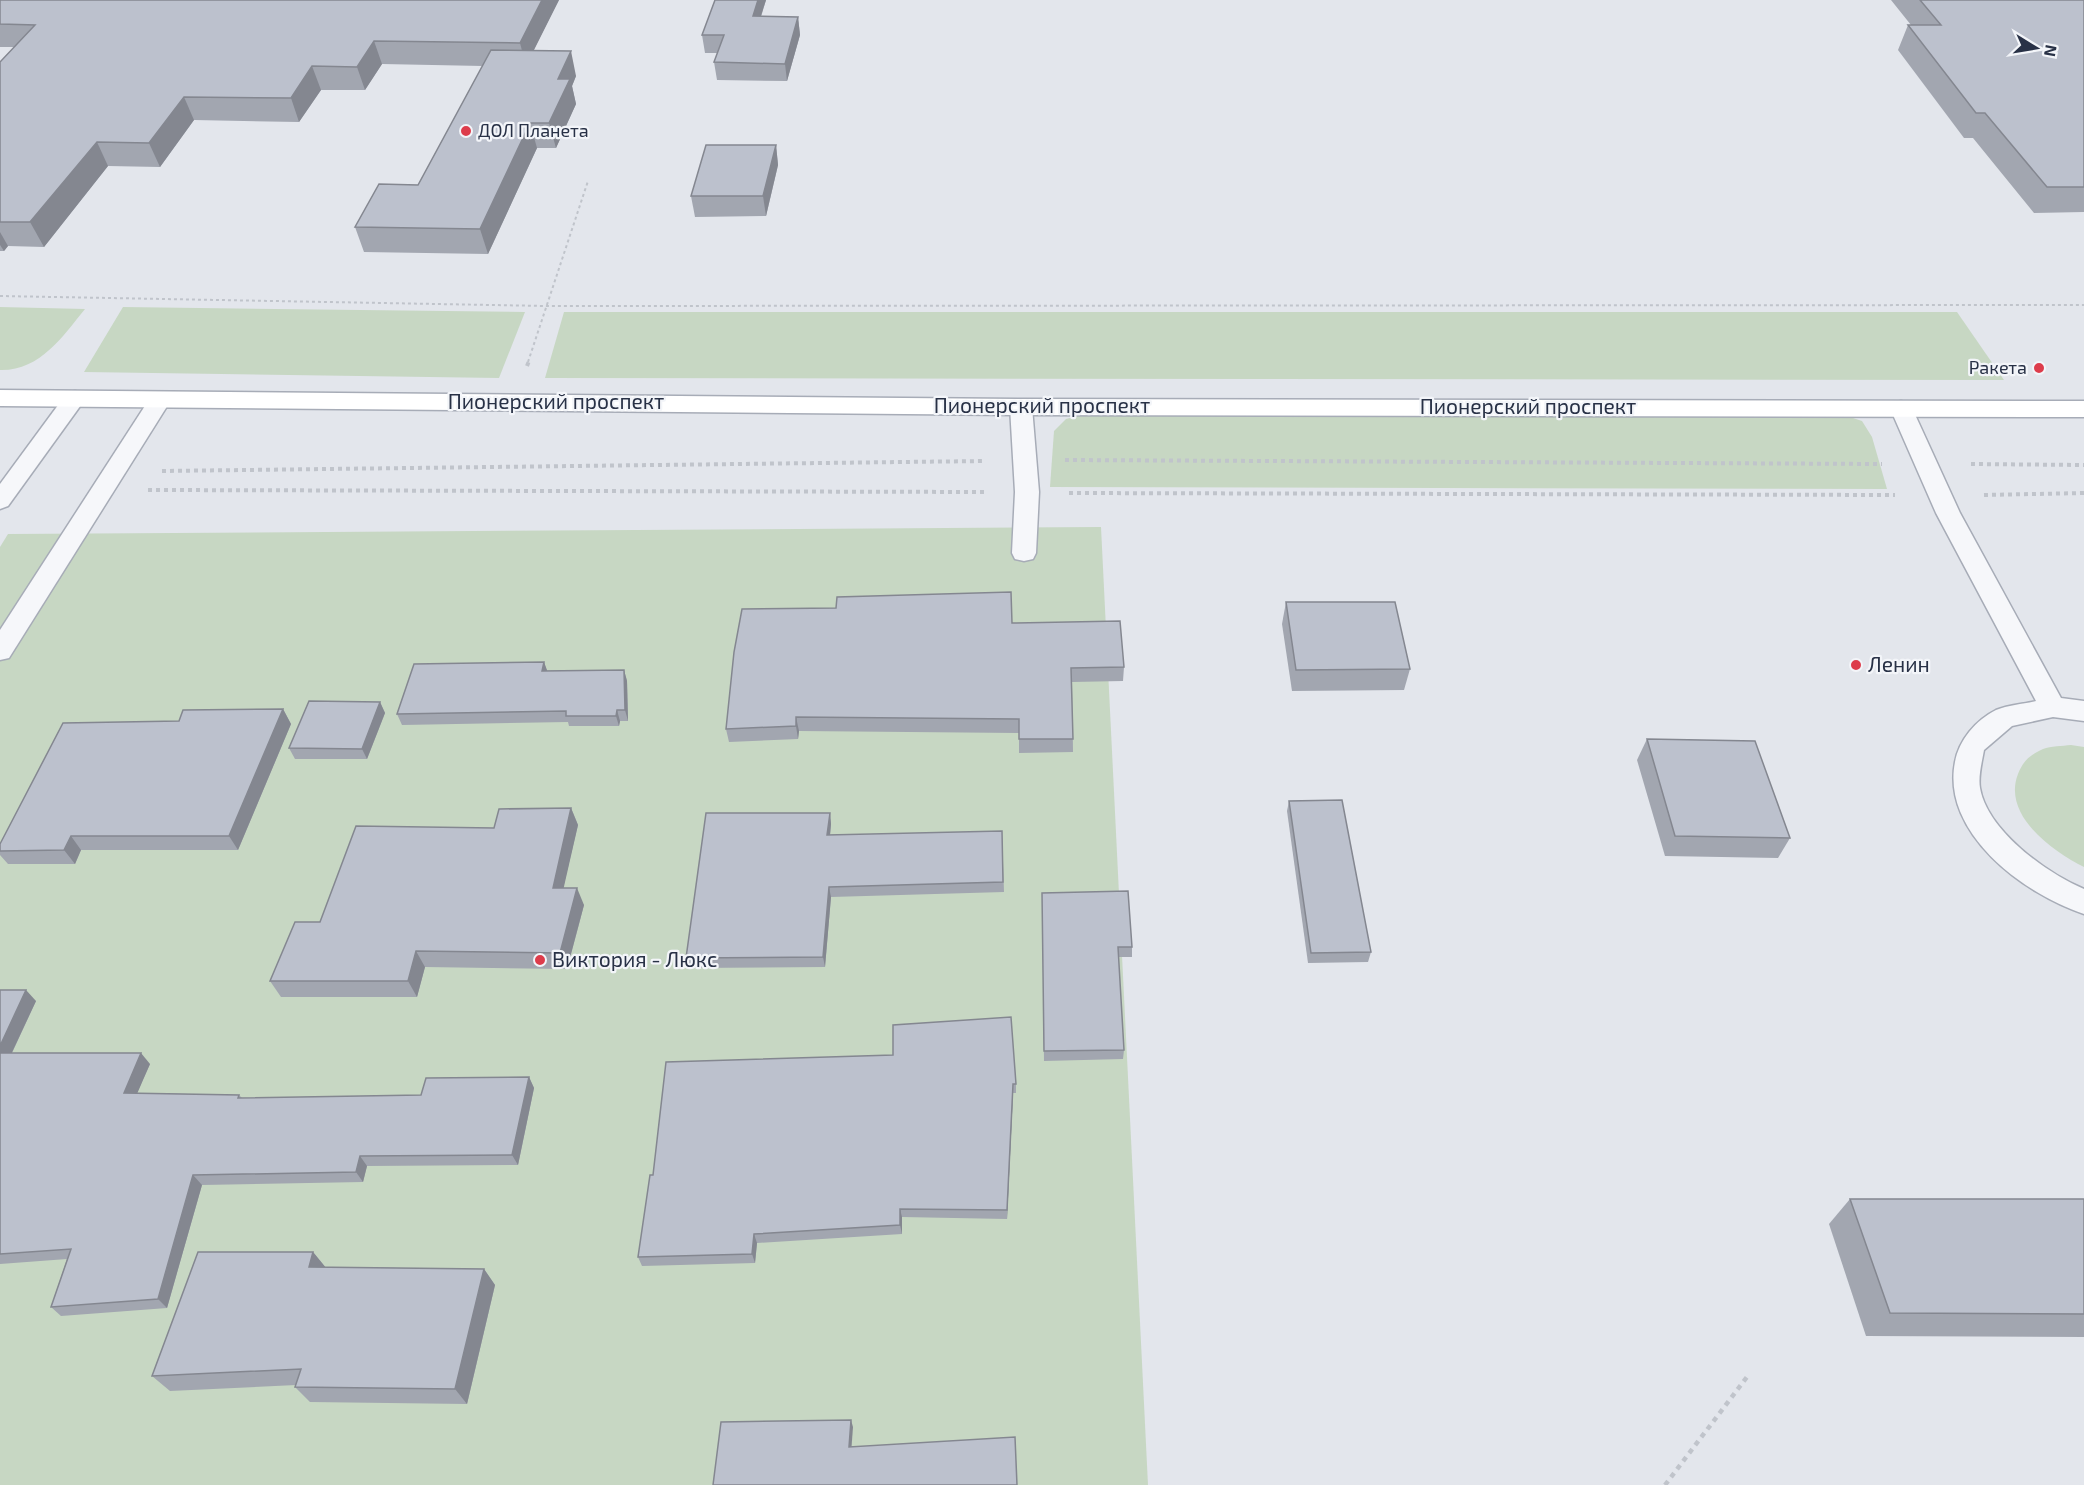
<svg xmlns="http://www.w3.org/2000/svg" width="2084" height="1485" font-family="'Exo 2',sans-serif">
	<rect width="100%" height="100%" fill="#e3e6ec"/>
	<g fill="#c7d7c3">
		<path d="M 0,307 L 85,309 C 62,337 40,371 0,370 Z"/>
		<path d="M 123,307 L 525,312 L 499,378 L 84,372 Z"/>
		<path d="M 564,312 L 1957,312 L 2004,380 L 545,378 Z"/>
		<path d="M 1093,412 L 1844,415 L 1862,421 L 1872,437 L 1887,489 L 1050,487 L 1054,431 L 1066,419 Z"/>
		<path d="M 1101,527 L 1148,1485 L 0,1485 L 0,547 L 8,534 Z"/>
		<path d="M 2071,745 L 2084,747 L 2084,867 C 2052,851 2002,815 2018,774 C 2023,761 2030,755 2043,749 C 2051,746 2062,746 2071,745 Z"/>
	</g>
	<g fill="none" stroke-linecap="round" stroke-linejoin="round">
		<g stroke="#a7acb7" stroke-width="3">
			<g id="lane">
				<path d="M 75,391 L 83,393 L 86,398 L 8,506 L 0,509 L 0,484 L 67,393 Z"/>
				<path d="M 160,393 L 168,395 L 171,400 L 9,658 L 0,660 L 0,630 L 152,395 Z"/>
				<path d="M 1021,400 L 1029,402 L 1032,407 L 1039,492 L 1036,553 L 1033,559 L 1024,561 L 1015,559 L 1012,553 L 1015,492 L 1010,407 L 1013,402 Z"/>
				<path d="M 1901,401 L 1909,403 L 1912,408 L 1960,513 L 2061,698 L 2084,701 L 2084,721 L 2053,717 L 2012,726 L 1984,750 C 1982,762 1978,776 1980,788 C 1987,830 2046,873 2084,889 L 2084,914 C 2024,894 1941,833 1955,762 C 1959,740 1976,720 1996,710 C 2008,705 2024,704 2036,701 L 1936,513 L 1890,408 L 1893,403 Z"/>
			</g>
		</g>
		<g stroke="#a7acb7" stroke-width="3">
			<path id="secondary" d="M 0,390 L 1021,399 L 2084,401 L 2084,417 L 1021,415 L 0,406 Z"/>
		</g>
		<g stroke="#c0c4cb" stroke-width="2" stroke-dasharray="3 3" stroke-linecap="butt">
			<path d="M 0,296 L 546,306 L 2084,305"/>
			<path d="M 528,362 L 588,181"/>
		</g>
		<g stroke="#c0c4cb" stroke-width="4" stroke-dasharray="4 4" stroke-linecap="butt">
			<path d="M 527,366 L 529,361"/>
			<path d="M 1065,460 L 1882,464"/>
			<path d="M 1971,464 L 2084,465"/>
			<path d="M 162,471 L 985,461"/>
			<path d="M 148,490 L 986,492"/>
			<path d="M 1069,493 L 1895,495"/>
			<path d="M 1984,495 L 2084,493"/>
		</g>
		<path stroke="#c0c4cb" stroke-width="4.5" stroke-dasharray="5 5" stroke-linecap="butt" d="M 1665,1485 L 1747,1377"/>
		<use href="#lane" fill="#f6f7fa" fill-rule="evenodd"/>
		<use href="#secondary" fill="#fff" fill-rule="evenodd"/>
	</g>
	<g fill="#a2a6b0">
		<path d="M 0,0 L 559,0 L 533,51 L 576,76 L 572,86 L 576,104 L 556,148 L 537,148 L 488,254 L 364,252 L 355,227 L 418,185 L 483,66 L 382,64 L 365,90 L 321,90 L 299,122 L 194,120 L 160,167 L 108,166 L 44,247 L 8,246 L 4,251 L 0,251 L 0,62 L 14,47 L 0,47 Z"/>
		<path d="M 715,0 L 766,0 L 761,17 L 798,17 L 800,35 L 787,81 L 717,80 L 714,62 L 718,53 L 705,53 L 702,35 Z"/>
		<path d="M 1891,0 L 2084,0 L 2084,212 L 2034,213 L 1973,138 L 1964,138 L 1898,50 L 1908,25 L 1911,25 Z"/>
		<path d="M 776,145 L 778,165 L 766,216 L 695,217 L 691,196 Z"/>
		<path d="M 1286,602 L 1410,669 L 1404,690 L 1292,691 L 1282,624 Z"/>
		<path d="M 1012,623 L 1124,667 L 1123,681 L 1072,682 L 1073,752 L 1019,753 L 1019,733 L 799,731 L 798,739 L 729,742 L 726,729 Z"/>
		<path d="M 544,662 L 547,671 L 624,670 L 627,681 L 628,721 L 620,721 L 619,726 L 569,726 L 568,722 L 402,725 L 397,714 Z"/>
		<path d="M 380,702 L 385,713 L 367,759 L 295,759 L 289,748 Z"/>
		<path d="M 283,709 L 291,724 L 238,850 L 81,850 L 75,864 L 8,864 L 0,855 L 0,844 Z"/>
		<path d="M 1647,739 L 1790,838 L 1778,858 L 1665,856 L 1637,760 Z"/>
		<path d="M 1289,801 L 1371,952 L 1368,962 L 1308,963 L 1287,811 Z"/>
		<path d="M 571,808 L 578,825 L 563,888 L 584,905 L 567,969 L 425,967 L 417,997 L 281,997 L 270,981 L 320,922 L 494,828 Z"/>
		<path d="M 830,813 L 831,824 L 830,835 L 1002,831 L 1004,892 L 831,897 L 825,967 L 689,968 L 686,958 Z"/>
		<path d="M 1042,893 L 1132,947 L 1132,957 L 1118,957 L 1124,1050 L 1123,1059 L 1044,1061 Z"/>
		<path d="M 0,990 L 36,1001 L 12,1053 L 150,1064 L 137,1093 L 239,1095 L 242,1098 L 421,1095 L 529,1077 L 534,1088 L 518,1165 L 367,1166 L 363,1182 L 202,1185 L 167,1308 L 61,1316 L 51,1307 L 67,1259 L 0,1264 Z"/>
		<path d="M 666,1062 L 1016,1084 L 1016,1093 L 1013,1093 L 1007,1219 L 902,1217 L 902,1234 L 757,1243 L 755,1263 L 642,1266 L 638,1257 L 653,1175 Z"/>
		<path d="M 1850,1199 L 2084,1199 L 2084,1337 L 1866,1336 L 1829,1224 Z"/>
		<path d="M 313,1252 L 325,1267 L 484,1269 L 495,1285 L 467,1404 L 310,1402 L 295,1387 L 296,1385 L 170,1391 L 152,1376 Z"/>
	</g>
	<g fill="#848790">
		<path d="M 542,0 L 559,0 L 526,66 L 520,43 Z"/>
		<path d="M 758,0 L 766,0 L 755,34 L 753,16 Z"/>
		<path d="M 798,17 L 800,35 L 787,81 L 785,64 Z"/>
		<path d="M 374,41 L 382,64 L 365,90 L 357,67 Z"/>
		<path d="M 571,51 L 576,76 L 572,86 L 576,104 L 556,148 L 549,123 L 558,79 Z"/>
		<path d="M 312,66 L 321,90 L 299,122 L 291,98 Z"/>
		<path d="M 184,97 L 194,120 L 160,167 L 149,143 Z"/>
		<path d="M 530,123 L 537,148 L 488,254 L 480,229 Z"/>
		<path d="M 97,142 L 108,166 L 44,247 L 30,222 Z"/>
		<path d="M 776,145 L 778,165 L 766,216 L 763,196 Z"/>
		<path d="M 0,232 L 8,246 L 4,251 L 0,245 Z"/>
		<path d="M 544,662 L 548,673 L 542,671 Z"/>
		<path d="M 624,670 L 627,681 L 628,721 L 625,710 Z"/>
		<path d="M 380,702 L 385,713 L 367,759 L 362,749 Z"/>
		<path d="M 283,709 L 291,724 L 238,850 L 229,836 Z"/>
		<path d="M 617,710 L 620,721 L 619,726 L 616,716 Z"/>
		<path d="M 796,717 L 799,731 L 798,739 L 796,726 Z"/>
		<path d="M 571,808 L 578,825 L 560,904 L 553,888 Z"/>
		<path d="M 830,813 L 831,824 L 829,846 L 827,835 Z"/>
		<path d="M 71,836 L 81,850 L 75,864 L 64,850 Z"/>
		<path d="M 829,887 L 831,897 L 825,967 L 823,957 Z"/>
		<path d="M 577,888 L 584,905 L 567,969 L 560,953 Z"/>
		<path d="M 416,951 L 425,967 L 417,997 L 408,981 Z"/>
		<path d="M 26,990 L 36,1001 L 7,1063 L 0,1056 L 0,1046 Z"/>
		<path d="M 141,1053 L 150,1064 L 133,1103 L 124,1093 Z"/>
		<path d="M 529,1077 L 534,1088 L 518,1165 L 512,1155 Z"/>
		<path d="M 1013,1084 L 1013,1093 L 1007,1219 L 1007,1210 Z"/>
		<path d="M 360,1156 L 367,1166 L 363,1182 L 356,1172 Z"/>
		<path d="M 193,1175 L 202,1185 L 167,1308 L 158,1299 Z"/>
		<path d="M 900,1209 L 902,1217 L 902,1234 L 900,1225 Z"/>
		<path d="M 754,1234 L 757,1243 L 755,1263 L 752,1254 Z"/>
		<path d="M 313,1252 L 327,1269 L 309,1267 Z"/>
		<path d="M 484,1269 L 495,1285 L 467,1404 L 455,1389 Z"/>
		<path d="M 851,1420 L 853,1427 L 851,1454 L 849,1447 Z"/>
	</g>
	<g fill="#bcc1cd" stroke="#848790" stroke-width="1.5">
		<path d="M 0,0 L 542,0 L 520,43 L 374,41 L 357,67 L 312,66 L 291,98 L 184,97 L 149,143 L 97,142 L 30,222 L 0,222 L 0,62 L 35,25 L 0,24 Z"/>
		<path d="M 715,0 L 758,0 L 753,16 L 798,17 L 785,64 L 714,62 L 724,35 L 702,35 Z"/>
		<path d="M 1920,0 L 2084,0 L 2084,187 L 2047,187 L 1985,113 L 1976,113 L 1908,25 L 1941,25 Z"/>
		<path d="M 491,50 L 571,51 L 558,79 L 570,79 L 549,123 L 530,123 L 480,229 L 355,227 L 379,184 L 418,185 Z"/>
		<path d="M 706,145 L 776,145 L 763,196 L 691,196 Z"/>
		<path d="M 1011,592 L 1012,623 L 1120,621 L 1124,667 L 1071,668 L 1073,739 L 1019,739 L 1019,719 L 796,717 L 796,726 L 726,729 L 734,652 L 742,609 L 836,608 L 837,597 Z"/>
		<path d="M 1286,602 L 1395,602 L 1410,669 L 1296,670 Z"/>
		<path d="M 544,662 L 542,671 L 624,670 L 625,710 L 617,710 L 616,716 L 566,716 L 566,711 L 397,714 L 414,664 Z"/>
		<path d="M 309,701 L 380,702 L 362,749 L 289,748 Z"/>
		<path d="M 283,709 L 229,836 L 71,836 L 64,850 L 0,851 L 0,844 L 63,723 L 179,721 L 183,710 Z"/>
		<path d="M 1647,739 L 1755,741 L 1790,838 L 1675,836 Z"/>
		<path d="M 1342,800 L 1371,952 L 1311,953 L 1289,801 Z"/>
		<path d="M 571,808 L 553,888 L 577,888 L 560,953 L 416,951 L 408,981 L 270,981 L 295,922 L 320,922 L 356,826 L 494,828 L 499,809 Z"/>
		<path d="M 706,813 L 830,813 L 827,835 L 1002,831 L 1003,882 L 829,887 L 823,957 L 686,958 Z"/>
		<path d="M 1128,891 L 1132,947 L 1118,947 L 1124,1050 L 1044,1051 L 1042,893 Z"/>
		<path d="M 0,990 L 26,990 L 0,1046 Z"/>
		<path d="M 1011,1017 L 1016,1084 L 1013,1084 L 1007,1210 L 900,1209 L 900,1225 L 754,1234 L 752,1254 L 638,1257 L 650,1175 L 653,1175 L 666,1062 L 893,1055 L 893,1025 Z"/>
		<path d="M 0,1053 L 141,1053 L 124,1093 L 239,1095 L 238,1098 L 421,1095 L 426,1078 L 529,1077 L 512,1155 L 360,1156 L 356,1172 L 193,1175 L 158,1299 L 51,1307 L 71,1249 L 0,1254 Z"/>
		<path d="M 1850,1199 L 2084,1199 L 2084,1314 L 1890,1313 Z"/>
		<path d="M 198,1252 L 313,1252 L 309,1267 L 484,1269 L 455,1389 L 295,1387 L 301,1369 L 152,1376 Z"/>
		<path d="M 851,1420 L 849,1447 L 1015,1437 L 1017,1485 L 713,1485 L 721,1422 Z"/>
	</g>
	<g fill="#dd3c4b" stroke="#f3f5f9" stroke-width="2">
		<circle cx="466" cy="131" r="6"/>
		<circle cx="2039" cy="368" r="6"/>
		<circle cx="1856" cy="665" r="6"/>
		<circle cx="540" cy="960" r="6"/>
	</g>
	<g text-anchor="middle" stroke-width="4.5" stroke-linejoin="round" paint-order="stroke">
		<g font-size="18" fill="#283146" stroke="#f3f5f9" text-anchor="start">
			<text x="478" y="137">ДОЛ Планета</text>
			<text x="2027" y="374" text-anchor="end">Ракета</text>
		</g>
		<g font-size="21" fill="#283146" stroke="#f3f5f9">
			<text x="556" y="409">Пионерский проспект</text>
			<text x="1042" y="413">Пионерский проспект</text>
			<text x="1528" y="414">Пионерский проспект</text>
		</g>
		<g font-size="21" fill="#283146" stroke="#f3f5f9" text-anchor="start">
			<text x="1868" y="672">Ленин</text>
			<text x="552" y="967">Виктория - Люкс</text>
		</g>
	</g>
	<g transform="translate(2036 48) rotate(101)" stroke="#f3f5f9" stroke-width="4.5" paint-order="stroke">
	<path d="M0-4.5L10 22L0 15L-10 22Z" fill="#283146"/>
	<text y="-9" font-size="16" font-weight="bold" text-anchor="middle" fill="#283146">N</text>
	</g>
</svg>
